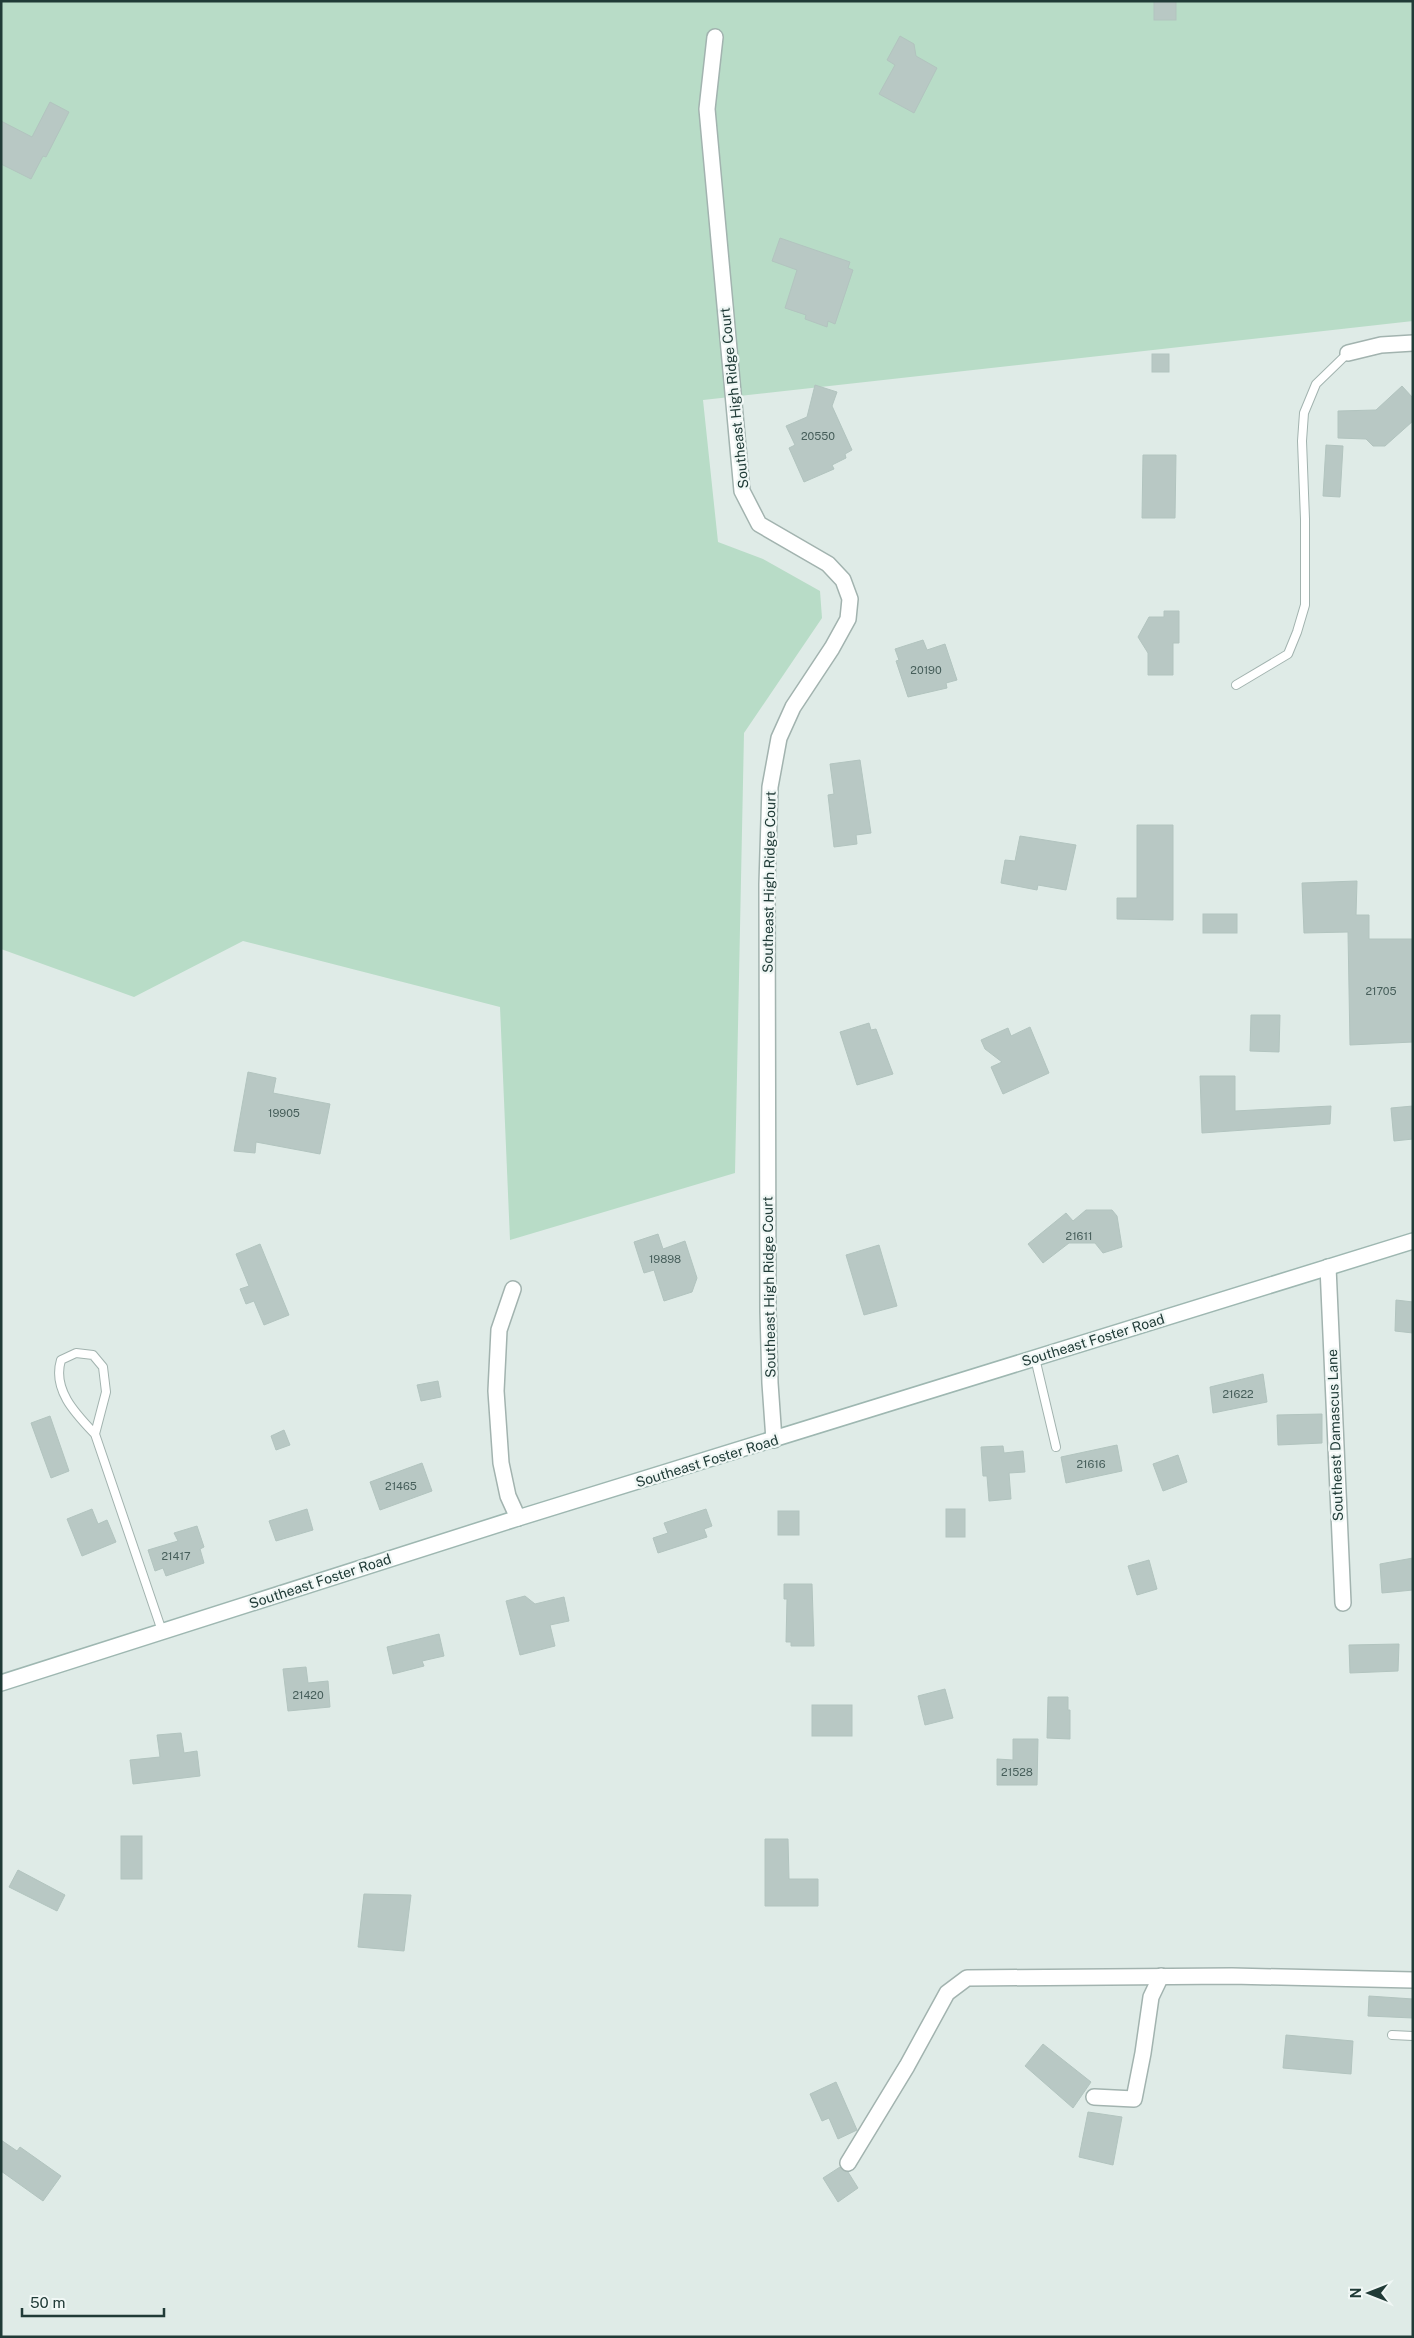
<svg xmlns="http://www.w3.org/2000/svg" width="1414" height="2338" font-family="'Public Sans',sans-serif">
	<rect width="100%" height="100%" fill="#dfebe7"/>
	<path fill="#b8dcc7" d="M 1,1 L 1413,1 L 1413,321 L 703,400 L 718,542 L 763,559 L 820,591 L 822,618 L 744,733 L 735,1173 L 510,1240 L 500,1007 L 243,941 L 134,997 L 1,949 Z"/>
	<g fill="#b8c8c4" stroke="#b2c4bf">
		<rect x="1154" y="1" width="22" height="19"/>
		<path d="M 900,36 L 914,44 L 916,56 L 937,68 L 914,113 L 879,94 L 895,65 L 887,60 Z"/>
		<path d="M 50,102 L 69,112 L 46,157 L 43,156 L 31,179 L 1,164 L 1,121 L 32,137 Z"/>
		<path d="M 780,238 L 850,262 L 848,268 L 853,270 L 835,324 L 828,321 L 827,327 L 805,319 L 806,315 L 785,308 L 797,270 L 772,261 Z"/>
		<rect x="1152" y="354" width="17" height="18"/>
		<path d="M 815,385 L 837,392 L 832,406 L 852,450 L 845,454 L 846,458 L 832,465 L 834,469 L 804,482 L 789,448 L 795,445 L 786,426 L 807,417 Z"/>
		<path d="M 1402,386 L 1413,398 L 1413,421 L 1385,446 L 1373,446 L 1366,439 L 1338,438 L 1338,411 L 1376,410 Z"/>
		<path d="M 1326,445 L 1343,446 L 1340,497 L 1323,496 Z"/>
		<path d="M 1143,455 L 1176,455 L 1175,518 L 1142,518 Z"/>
		<path d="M 1164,611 L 1179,611 L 1179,643 L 1173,643 L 1173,675 L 1148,675 L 1148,653 L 1138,637 L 1149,617 L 1164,617 Z"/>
		<path d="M 923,640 L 927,650 L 945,644 L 957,680 L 946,683 L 947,688 L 908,697 L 896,661 L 899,660 L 895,649 Z"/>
		<path d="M 860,760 L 871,833 L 856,835 L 857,844 L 834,847 L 828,795 L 834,794 L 830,764 Z"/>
		<path d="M 1137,825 L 1173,825 L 1173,920 L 1117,919 L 1117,898 L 1137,898 Z"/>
		<path d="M 1020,836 L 1076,845 L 1066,890 L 1038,885 L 1037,890 L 1001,883 L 1005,860 L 1015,861 Z"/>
		<path d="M 1357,881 L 1356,915 L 1369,915 L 1369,939 L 1413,939 L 1413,1042 L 1350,1045 L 1348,932 L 1304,933 L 1302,883 Z"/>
		<rect x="1203" y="914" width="34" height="19"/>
		<path d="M 1251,1015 L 1280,1015 L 1279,1052 L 1250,1051 Z"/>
		<path d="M 869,1023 L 871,1030 L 876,1029 L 893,1074 L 857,1085 L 840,1032 Z"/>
		<path d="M 1030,1027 L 1049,1073 L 1003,1094 L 991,1067 L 1002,1062 L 985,1049 L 981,1040 L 1008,1028 L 1011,1036 Z"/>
		<path d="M 248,1072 L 276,1078 L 273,1093 L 330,1104 L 320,1154 L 256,1142 L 255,1153 L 234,1151 Z"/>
		<path d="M 1200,1076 L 1235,1076 L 1235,1111 L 1331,1106 L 1330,1124 L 1202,1133 Z"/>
		<path d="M 1413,1106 L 1413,1139 L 1394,1141 L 1391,1108 Z"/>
		<path d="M 1086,1210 L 1112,1210 L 1117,1216 L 1122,1247 L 1103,1253 L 1095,1243 L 1069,1243 L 1043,1263 L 1028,1244 L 1066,1213 L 1073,1221 Z"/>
		<path d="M 658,1234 L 663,1249 L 685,1241 L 697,1278 L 692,1292 L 664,1301 L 654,1270 L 644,1273 L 634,1242 Z"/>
		<path d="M 260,1244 L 289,1315 L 264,1325 L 254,1301 L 246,1304 L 240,1289 L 249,1286 L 236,1254 Z"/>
		<path d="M 879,1245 L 897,1306 L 864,1315 L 846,1255 Z"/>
		<path d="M 1396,1300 L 1413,1302 L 1413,1333 L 1395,1331 Z"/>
		<path d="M 1263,1374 L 1267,1402 L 1213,1413 L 1210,1387 Z"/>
		<path d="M 438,1381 L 441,1397 L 421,1401 L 417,1385 Z"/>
		<path d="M 1322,1414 L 1322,1443 L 1278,1445 L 1277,1415 Z"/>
		<path d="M 50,1416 L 69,1471 L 51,1478 L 31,1423 Z"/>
		<path d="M 284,1430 L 290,1445 L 276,1450 L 271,1436 Z"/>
		<path d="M 1117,1445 L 1122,1471 L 1066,1483 L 1061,1457 Z"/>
		<path d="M 1003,1446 L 1004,1453 L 1023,1451 L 1025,1472 L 1009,1473 L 1011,1499 L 989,1501 L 987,1476 L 983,1476 L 981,1447 Z"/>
		<path d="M 1178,1455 L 1187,1482 L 1163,1491 L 1153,1464 Z"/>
		<path d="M 422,1463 L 432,1491 L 380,1510 L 370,1482 Z"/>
		<path d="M 92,1509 L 98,1524 L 107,1520 L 116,1542 L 82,1556 L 67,1519 Z"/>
		<path d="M 307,1509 L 313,1530 L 276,1541 L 269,1521 Z"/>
		<path d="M 706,1509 L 712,1526 L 704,1529 L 707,1537 L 658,1553 L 653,1538 L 668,1533 L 664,1523 Z"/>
		<rect x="946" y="1509" width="19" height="28"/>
		<rect x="778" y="1511" width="21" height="24"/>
		<path d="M 197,1526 L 204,1547 L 200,1549 L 204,1563 L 166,1576 L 163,1568 L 155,1571 L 148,1550 L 178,1541 L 174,1533 Z"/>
		<path d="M 1413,1558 L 1413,1590 L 1382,1593 L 1380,1564 Z"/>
		<path d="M 1149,1560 L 1157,1589 L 1137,1595 L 1128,1566 Z"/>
		<path d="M 784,1584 L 812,1584 L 814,1646 L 791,1646 L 791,1642 L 786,1642 L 787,1599 L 784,1599 Z"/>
		<path d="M 525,1596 L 535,1604 L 564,1597 L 569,1621 L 550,1625 L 555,1646 L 520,1655 L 506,1601 Z"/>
		<path d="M 439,1634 L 444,1656 L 422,1661 L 424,1666 L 393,1674 L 387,1647 Z"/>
		<path d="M 1399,1644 L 1398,1671 L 1350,1673 L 1349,1645 Z"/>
		<path d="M 306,1667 L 308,1683 L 328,1681 L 330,1707 L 288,1711 L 283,1669 Z"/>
		<path d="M 945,1689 L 953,1718 L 925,1725 L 918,1696 Z"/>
		<path d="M 1048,1697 L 1068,1697 L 1068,1710 L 1070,1710 L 1070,1739 L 1047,1738 Z"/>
		<rect x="812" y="1705" width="40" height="31"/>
		<path d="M 181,1733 L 184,1753 L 197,1751 L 200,1776 L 133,1784 L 130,1760 L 160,1757 L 157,1735 Z"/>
		<path d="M 1013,1739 L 1038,1739 L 1037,1785 L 997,1785 L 997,1759 L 1013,1760 Z"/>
		<rect x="121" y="1836" width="21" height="43"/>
		<path d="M 765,1839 L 788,1839 L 789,1879 L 818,1879 L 818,1906 L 765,1906 Z"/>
		<path d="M 18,1870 L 65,1895 L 57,1911 L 9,1887 Z"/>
		<path d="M 364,1894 L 411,1895 L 404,1951 L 358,1947 Z"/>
		<path d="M 1369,1996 L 1413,1999 L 1413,2018 L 1368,2016 Z"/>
		<path d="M 1286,2035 L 1353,2041 L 1351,2074 L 1283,2068 Z"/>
		<path d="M 1043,2044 L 1091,2082 L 1073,2108 L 1025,2066 Z"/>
		<path d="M 836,2082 L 857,2130 L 838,2139 L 829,2118 L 822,2121 L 810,2094 Z"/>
		<path d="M 1088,2112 L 1122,2117 L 1113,2165 L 1079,2157 Z"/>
		<path d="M 1,2140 L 17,2151 L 20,2147 L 61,2176 L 43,2201 L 1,2171 Z"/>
		<path d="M 840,2167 L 848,2172 L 858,2188 L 838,2202 L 823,2178 Z"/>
	</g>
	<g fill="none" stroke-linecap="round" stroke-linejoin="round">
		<g stroke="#a2b3af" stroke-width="10">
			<g id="lane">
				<path d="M 1236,685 L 1288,654 L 1297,632 L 1305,605 L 1305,519 L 1302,441 L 1304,413 L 1316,384 L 1348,353"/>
				<path d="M 1035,1358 L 1056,1447"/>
				<path d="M 95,1434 L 106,1392 L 103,1367 L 93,1355 L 76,1353 L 61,1360 C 52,1390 76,1414 95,1434 L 162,1631"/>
				<path d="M 1392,2035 L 1413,2036"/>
			</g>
		</g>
		<g stroke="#a2b3af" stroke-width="18">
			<g id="street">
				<path d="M 715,37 L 707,109 L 742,491 L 759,524 L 828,564 L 843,580 L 850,599 L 848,619 L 832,648 L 793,707 L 779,738 L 770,787 L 767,884 L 768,1311 L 770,1383 L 774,1440"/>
				<path d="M 1348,353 L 1381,345 L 1413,343"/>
				<path d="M 1328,1267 L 1343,1603"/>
				<path d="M 513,1289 L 499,1330 L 496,1391 L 501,1463 L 508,1496 L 518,1518"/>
				<path d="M 1094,2097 L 1134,2099 L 1143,2053 L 1151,1997 L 1161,1976"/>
				<path d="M 848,2163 L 907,2066 L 947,1993 L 967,1978 L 1232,1976 L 1413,1980"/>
			</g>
		</g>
		<g stroke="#9eb7b1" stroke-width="18">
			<path id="secondary" d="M 1,1683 L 518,1518 L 1413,1241"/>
		</g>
		<use href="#lane" stroke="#fff" stroke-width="8"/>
		<use href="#street" stroke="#fff" stroke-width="15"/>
		<use href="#secondary" stroke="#fff" stroke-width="15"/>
	</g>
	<g text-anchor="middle" stroke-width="4.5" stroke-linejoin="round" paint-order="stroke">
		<g font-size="11" fill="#465e5a">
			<text x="818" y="440">20550</text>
			<text x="926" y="674">20190</text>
			<text x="1381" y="995">21705</text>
			<text x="284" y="1117">19905</text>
			<text x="1079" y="1240">21611</text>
			<text x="665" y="1263">19898</text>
			<text x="1238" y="1398">21622</text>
			<text x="1091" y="1468">21616</text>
			<text x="401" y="1490">21465</text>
			<text x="176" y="1560">21417</text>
			<text x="308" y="1699">21420</text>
			<text x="1017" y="1776">21528</text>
		</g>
		<g font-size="14" fill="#203b37" stroke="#f0f7f5">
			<text transform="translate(734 398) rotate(-96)" y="5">Southeast High Ridge Court</text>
			<text transform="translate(769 882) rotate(-89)" y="5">Southeast High Ridge Court</text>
			<text transform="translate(769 1287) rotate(-91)" y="5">Southeast High Ridge Court</text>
			<text transform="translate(1093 1340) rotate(-17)" y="5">Southeast Foster Road</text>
			<text transform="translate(1335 1435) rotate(-92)" y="5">Southeast Damascus Lane</text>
			<text transform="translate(707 1461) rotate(-17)" y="5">Southeast Foster Road</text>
			<text transform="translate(320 1581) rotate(-18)" y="5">Southeast Foster Road</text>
		</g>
	</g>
	<rect width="1414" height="2338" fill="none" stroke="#203b37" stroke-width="5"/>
	<g transform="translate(1369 2293) rotate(270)" stroke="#f0f7f5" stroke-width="4" paint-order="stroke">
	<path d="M0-4L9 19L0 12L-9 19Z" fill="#203b37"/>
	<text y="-8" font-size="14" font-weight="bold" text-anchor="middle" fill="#203b37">N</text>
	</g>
	<path d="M22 2308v8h142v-8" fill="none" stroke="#203b37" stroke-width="2.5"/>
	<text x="30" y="2308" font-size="15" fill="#203b37" stroke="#f0f7f5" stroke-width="4" paint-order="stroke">50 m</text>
</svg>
